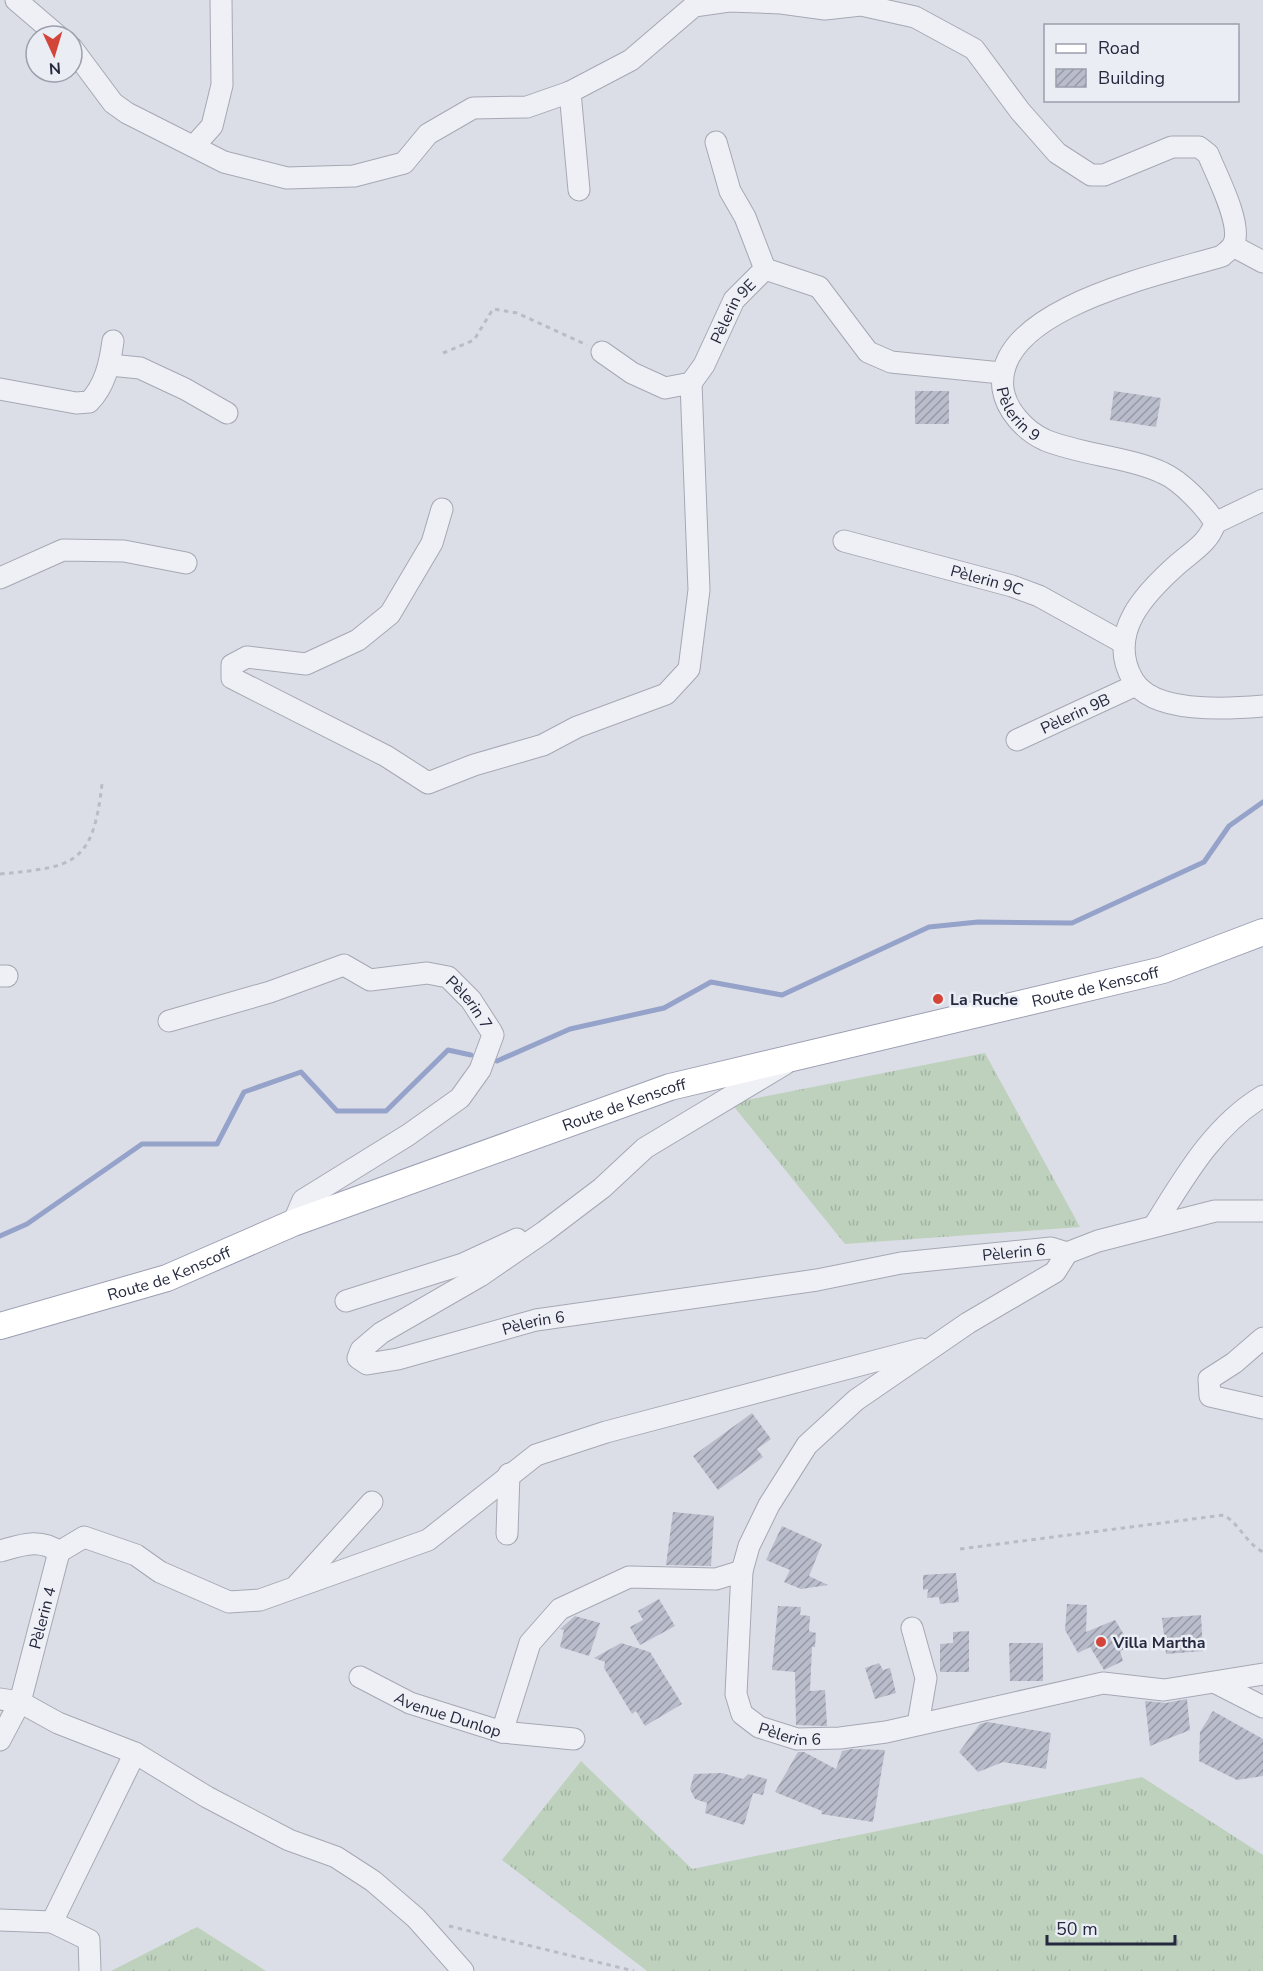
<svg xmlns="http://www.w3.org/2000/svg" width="1263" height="1971" font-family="'Nunito Sans',sans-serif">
	<defs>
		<pattern id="grass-tufts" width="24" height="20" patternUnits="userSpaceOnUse" patternTransform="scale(1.5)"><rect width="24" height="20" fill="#bdd1bd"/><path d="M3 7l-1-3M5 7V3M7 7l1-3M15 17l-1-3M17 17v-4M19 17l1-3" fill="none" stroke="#a2b3a4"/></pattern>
		<pattern id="building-hatch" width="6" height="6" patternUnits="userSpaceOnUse" patternTransform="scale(1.5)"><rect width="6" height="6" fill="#b9bcca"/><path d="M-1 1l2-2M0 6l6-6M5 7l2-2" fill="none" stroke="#9699a5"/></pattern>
	</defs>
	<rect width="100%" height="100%" fill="#dcdee7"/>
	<g fill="url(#grass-tufts)">
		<path d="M 985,1053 L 1080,1227 L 845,1244 L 731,1103 Z"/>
		<path d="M 581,1761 L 692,1869 L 1142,1777 L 1263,1855 L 1263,1971 L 647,1971 L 502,1860 Z"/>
		<path d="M 197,1927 L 266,1971 L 111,1971 Z"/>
	</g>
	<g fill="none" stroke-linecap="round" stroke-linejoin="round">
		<g stroke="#95a2c9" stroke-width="5">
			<path d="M 497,1061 L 570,1029 L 664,1008 L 711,982 L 782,995 L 929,927 L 978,922 L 1072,923 L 1204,862 L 1229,826 L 1263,802"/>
			<path d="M 0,1236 L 27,1224 L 142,1144 L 217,1144 L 244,1092 L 301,1072 L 337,1111 L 386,1111 L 448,1050 L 471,1055"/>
		</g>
	</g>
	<g fill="url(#building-hatch)">
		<rect x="915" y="391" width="34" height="33"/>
		<path d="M 1114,391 L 1161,398 L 1156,427 L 1110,420 Z"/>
		<path d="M 752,1413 L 771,1439 L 757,1449 L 763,1457 L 718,1490 L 693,1456 Z"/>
		<path d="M 673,1512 L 714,1516 L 711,1566 L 666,1565 Z"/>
		<path d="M 782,1526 L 822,1544 L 809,1576 L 828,1585 L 801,1589 L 784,1582 L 790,1570 L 766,1560 Z"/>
		<path d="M 956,1573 L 959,1602 L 940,1604 L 939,1597 L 927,1598 L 928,1589 L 923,1590 L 923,1575 Z"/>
		<path d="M 659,1599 L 675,1626 L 640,1645 L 630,1627 L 643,1620 L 638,1611 Z"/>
		<path d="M 1067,1604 L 1087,1605 L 1086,1632 L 1115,1620 L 1131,1646 L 1120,1651 L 1123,1661 L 1104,1670 L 1090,1647 L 1078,1653 L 1065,1630 Z"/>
		<path d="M 778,1606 L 801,1607 L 800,1615 L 810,1616 L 809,1631 L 816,1633 L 815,1647 L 812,1647 L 810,1691 L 825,1690 L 827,1726 L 796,1725 L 795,1672 L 772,1670 Z"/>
		<path d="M 1201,1615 L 1203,1651 L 1166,1654 L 1162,1618 Z"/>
		<path d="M 575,1616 L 600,1623 L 589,1656 L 560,1647 L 564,1630 L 560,1629 Z"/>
		<path d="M 969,1631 L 969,1672 L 940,1672 L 940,1644 L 953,1643 L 953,1632 Z"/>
		<path d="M 621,1643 L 650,1652 L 682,1704 L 645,1726 L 636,1711 L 632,1714 L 604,1668 L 605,1662 L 594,1658 Z"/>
		<path d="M 1009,1643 L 1043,1643 L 1043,1681 L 1010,1681 Z"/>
		<path d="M 879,1663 L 883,1670 L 890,1668 L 896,1693 L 875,1699 L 865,1668 Z"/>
		<path d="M 1187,1699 L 1190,1730 L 1150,1746 L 1145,1701 L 1166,1703 Z"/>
		<path d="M 1213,1711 L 1263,1739 L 1263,1776 L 1237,1780 L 1199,1761 L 1200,1732 Z"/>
		<path d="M 988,1722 L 1051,1733 L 1046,1769 L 1003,1762 L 978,1772 L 959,1752 L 980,1724 Z"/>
		<path d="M 852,1749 L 885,1750 L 873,1822 L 821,1814 L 822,1811 L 775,1792 L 798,1752 L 804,1752 L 836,1769 L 842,1751 Z"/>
		<path d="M 722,1773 L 743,1779 L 748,1774 L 767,1779 L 763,1795 L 753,1793 L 744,1825 L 705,1813 L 707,1803 L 695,1799 L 690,1789 L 694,1774 Z"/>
	</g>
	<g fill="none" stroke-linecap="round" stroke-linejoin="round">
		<g stroke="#a5a8b4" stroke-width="23">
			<g id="minor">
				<path d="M 16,0 L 58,36"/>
				<path id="s1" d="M 72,48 L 113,103 L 127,113 L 224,162 L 287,178 L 354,176 L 404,163 L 428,134 L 473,108 L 527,107 L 570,92 L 631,60 L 694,6 L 729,1 L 781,3 L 825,9 L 861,5 L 915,17 L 974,49 L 1020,111 L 1057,153 L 1091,175 L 1104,175 L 1172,147 L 1199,147 L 1208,154 C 1216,174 1242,223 1234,243 C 1232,249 1226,252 1222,256 C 1164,274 993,308 1003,389 C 1006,410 1025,431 1045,440 C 1081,455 1130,457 1163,473 C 1181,481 1206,507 1215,523 C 1209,542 1193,551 1179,563 C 1145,593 1106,633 1133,680 C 1153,714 1229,709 1263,706"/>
				<path d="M 570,92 L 579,190"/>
				<path d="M 716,142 L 730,191 L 745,217 L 765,269"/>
				<path d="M 194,146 L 212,126 L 222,85 L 221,0"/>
				<path d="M 1233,246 L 1263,262"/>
				<path id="s2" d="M 602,352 L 632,373 L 665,388 L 691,383 L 704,365 L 734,300 L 765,269 L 819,287 L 868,352 L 891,362 L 1001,373"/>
				<path d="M 110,365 L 140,368 L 185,389 L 227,413"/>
				<path d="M 0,389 L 76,403 L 89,402 C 105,386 110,363 113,341"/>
				<path d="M 442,509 L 432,543 L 390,614 L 358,640 L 306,664 L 247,657 L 232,665 L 232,678 L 386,756 L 428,783 L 474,765 L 543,745 L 577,727 L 666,694 L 689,669 L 699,590 L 691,383"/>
				<path d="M 1215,523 L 1263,500"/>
				<path id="s3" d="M 844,541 L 1012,586 L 1039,596 L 1122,642"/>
				<path d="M 0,578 L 63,550 L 124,551 L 186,563"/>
				<path id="s4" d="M 1017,740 L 1136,685"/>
				<path d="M 0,976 L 7,976"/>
				<path id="s5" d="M 169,1021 L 270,992 L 344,965 L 370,980 L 427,973 L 448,977 L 471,1000 L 491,1031 L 493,1035 L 480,1070 L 460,1098 L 408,1135 L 303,1200 L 293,1223"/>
				<path id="s6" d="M 785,1064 L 645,1148 L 602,1188 L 544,1232 L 480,1276 L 381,1333 L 361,1350 L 358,1358 L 367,1364 L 398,1359 L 536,1320 L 817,1280 L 901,1263 L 1051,1248 L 1067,1253 L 1055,1272 L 968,1323 L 856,1400 L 807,1445 L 769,1505 L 749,1546 L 742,1571 L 736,1694 L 742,1714 L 759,1727 L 797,1739 L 840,1738 L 886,1732 L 1103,1683 L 1164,1690 L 1263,1674"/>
				<path d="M 1154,1226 C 1184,1178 1213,1126 1263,1096"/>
				<path d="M 1067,1253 L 1098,1241 L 1215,1211 L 1263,1211"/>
				<path d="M 346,1301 L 463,1264 L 517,1239"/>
				<path d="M 1263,1338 L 1234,1363 L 1209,1379 L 1210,1396 L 1263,1408"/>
				<path d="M 507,1534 L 509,1474"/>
				<path d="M 0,1551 C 22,1545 40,1538 59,1552"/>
				<path d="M 59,1552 L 84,1537 L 136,1555 L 160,1572 L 229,1602 L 260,1600 L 428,1540 L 536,1455 L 606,1432 L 921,1349"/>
				<path d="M 297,1585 L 372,1502"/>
				<path d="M 912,1628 L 926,1678 L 918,1724"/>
				<path id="s7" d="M 360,1677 L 410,1703 L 502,1732 L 574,1739"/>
				<path d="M 1216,1683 L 1263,1707"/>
				<path d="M 0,1699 L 20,1702 L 58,1723 L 135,1753 L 207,1797 L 289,1840 L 336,1857 L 373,1881 L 416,1918 L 463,1971"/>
				<path d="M 502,1732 L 530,1643 L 560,1609 L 629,1577 L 716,1579 L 742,1571"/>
				<path id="s8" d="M 0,1740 L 20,1702 L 59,1552"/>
				<path d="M 0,1920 L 52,1922 L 135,1753"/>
				<path d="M 52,1922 L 89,1940 L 90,1971"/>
			</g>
		</g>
		<g stroke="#9b9fb3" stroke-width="28">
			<g id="major">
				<path id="s9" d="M 0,1326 L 167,1278 L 293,1223 L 670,1087 L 1163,970 L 1263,932"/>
			</g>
		</g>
		<g stroke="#babcc5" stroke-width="3" stroke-dasharray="4.5 4.5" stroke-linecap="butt">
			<path d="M 443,353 L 474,340 L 493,309 L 517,313 L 587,345"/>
			<path d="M 0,874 C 75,867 93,864 102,784"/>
			<path d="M 960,1549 L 1224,1515 C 1240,1525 1247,1544 1263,1552"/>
			<path d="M 449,1926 L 634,1971"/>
		</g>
		<use href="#minor" stroke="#eff0f5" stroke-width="21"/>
		<use href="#major" stroke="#fff" stroke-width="26"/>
	</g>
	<g fill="#d44539" stroke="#ebedf5" stroke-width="2">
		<circle cx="938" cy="999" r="6"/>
		<circle cx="1101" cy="1642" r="6"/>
	</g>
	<g text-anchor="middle" stroke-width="5" stroke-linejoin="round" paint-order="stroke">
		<g font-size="16" fill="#25293e" stroke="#ebedf5">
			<text dy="6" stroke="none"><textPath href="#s2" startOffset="183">Pèlerin 9E</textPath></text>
			<text dy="6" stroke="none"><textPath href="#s1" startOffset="1724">Pèlerin 9</textPath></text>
			<text dy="6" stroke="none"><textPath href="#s3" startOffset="148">Pèlerin 9C</textPath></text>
			<text dy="6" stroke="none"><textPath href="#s4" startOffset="64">Pèlerin 9B</textPath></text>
			<text dy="6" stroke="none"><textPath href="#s9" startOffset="1149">Route de Kenscoff</textPath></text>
			<text dy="6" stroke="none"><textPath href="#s5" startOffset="326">Pèlerin 7</textPath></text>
			<text dy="6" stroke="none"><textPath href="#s9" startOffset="663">Route de Kenscoff</textPath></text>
			<text dy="6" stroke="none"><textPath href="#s6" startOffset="1190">Pèlerin 6</textPath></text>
			<text dy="6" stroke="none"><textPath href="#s9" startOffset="177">Route de Kenscoff</textPath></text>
			<text dy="6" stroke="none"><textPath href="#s6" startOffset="704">Pèlerin 6</textPath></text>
			<text dy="6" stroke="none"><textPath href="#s8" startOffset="130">Pèlerin 4</textPath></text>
			<text dy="6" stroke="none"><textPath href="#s7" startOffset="96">Avenue Dunlop</textPath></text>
			<text dy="6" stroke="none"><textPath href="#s6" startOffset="1910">Pèlerin 6</textPath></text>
		</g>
		<g font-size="16" font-weight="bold" fill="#25293e" stroke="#ebedf5" text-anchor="start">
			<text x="950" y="1005">La Ruche</text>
			<text x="1113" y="1648">Villa Martha</text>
		</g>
	</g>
	<rect x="1044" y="24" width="195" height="78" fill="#ebedf5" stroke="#9c9fac" stroke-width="1.5"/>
	<rect x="1056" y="44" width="30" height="9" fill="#ffffff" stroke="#9c9fac" stroke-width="1.5"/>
	<text x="1098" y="54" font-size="18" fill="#25293e">Road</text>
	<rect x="1056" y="69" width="30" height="18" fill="url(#building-hatch)" stroke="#9c9fac" stroke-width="1.5"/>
	<text x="1098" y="84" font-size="18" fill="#25293e">Building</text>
	<g transform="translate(54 54) rotate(176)"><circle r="28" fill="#ebedf5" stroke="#9c9fac" stroke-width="1.5"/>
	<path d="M0-4.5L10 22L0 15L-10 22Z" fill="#d44539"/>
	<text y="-9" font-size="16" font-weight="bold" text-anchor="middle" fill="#25293e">N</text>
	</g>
	<path d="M1047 1935v9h128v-9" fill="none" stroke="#25293e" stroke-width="3"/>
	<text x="1056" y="1935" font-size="18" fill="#25293e" stroke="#ebedf5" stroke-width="4.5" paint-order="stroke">50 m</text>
</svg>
